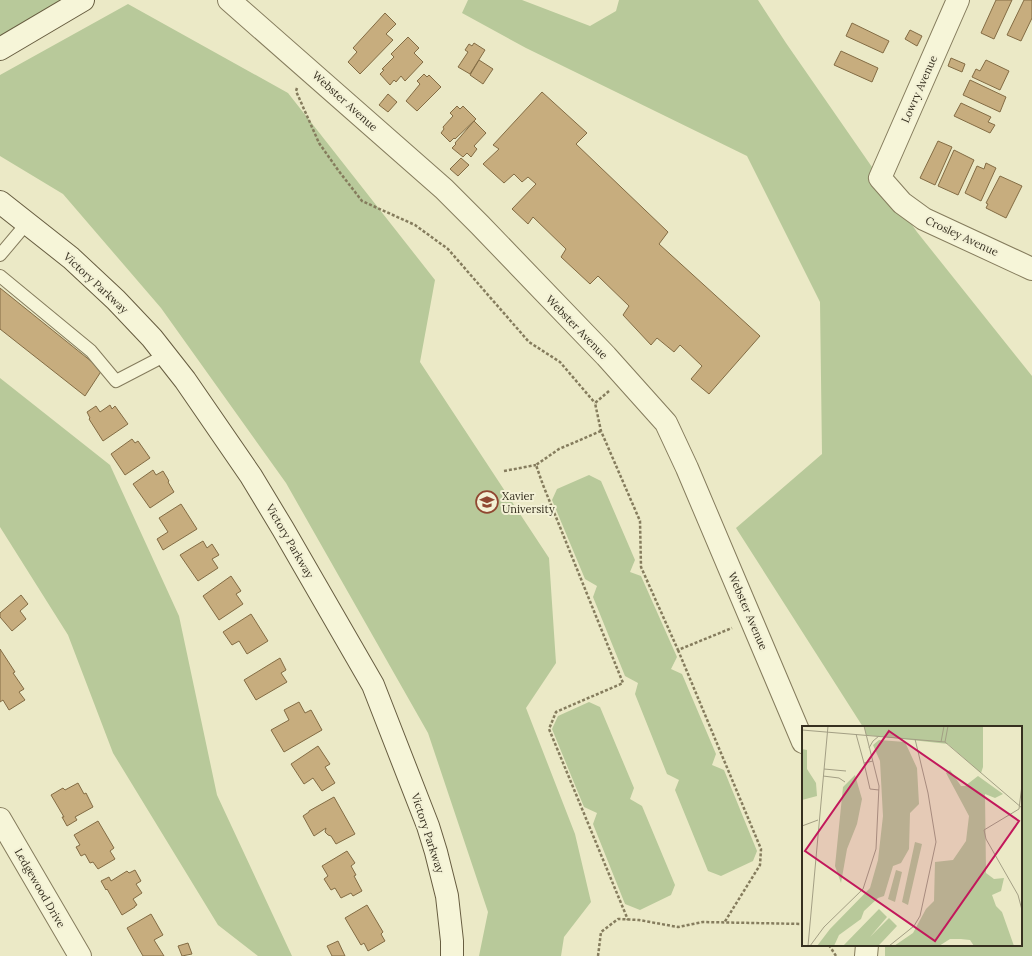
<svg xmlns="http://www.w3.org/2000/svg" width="1032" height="956" font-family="Lora,serif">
	<rect width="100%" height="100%" fill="#ebe9c6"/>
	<g fill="#b8c99a">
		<path d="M 0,0 L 83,0 L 0,49 Z"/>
		<path d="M 468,0 L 522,0 L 590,26 L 616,11 L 619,0 L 758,0 L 786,43 L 917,232 L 1032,376 L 1032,956 L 885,956 L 885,945 L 1021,945 L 1021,727 L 863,727 L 736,528 L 822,454 L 820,302 L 747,156 L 526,48 L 462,13 Z"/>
		<path d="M 128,4 L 288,93 L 435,280 L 420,362 L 549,558 L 556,663 L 526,708 L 575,834 L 591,902 L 564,937 L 561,956 L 479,956 L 488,912 L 428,733 L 286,483 L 161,308 L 63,194 L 0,156 L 0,75 Z"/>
		<path d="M 0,378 L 110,465 L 179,616 L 217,795 L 292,956 L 258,956 L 218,925 L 113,753 L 68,635 L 0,527 Z"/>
		<path d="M 589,475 L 601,481 L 635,560 L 630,572 L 641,576 L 677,657 L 671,669 L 682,674 L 716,754 L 712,765 L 724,770 L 757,851 L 753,861 L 721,876 L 708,871 L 675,790 L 679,780 L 667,774 L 635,694 L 638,683 L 625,676 L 593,597 L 597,586 L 585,579 L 552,500 L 557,489 Z"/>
		<path d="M 589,702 L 600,707 L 634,788 L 630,799 L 642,806 L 675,885 L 671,895 L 640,910 L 625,904 L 593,824 L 597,813 L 584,807 L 552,729 L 558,716 Z"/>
	</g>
	<g fill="#c7ad7e" stroke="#836c44">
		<path d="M 996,0 L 1012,0 L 994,39 L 981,33 Z"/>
		<path d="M 1024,0 L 1032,0 L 1032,18 L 1021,41 L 1007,35 Z"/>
		<path d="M 385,13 L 396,24 L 386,34 L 393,40 L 360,74 L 348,62 L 357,52 L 353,48 Z"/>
		<path d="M 852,23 L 889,41 L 883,53 L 846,36 Z"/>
		<path d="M 910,30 L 922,36 L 917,46 L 905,39 Z"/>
		<path d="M 408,37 L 419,48 L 414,53 L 423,62 L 405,81 L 401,76 L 396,82 L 394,80 L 390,85 L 380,74 L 384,70 L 382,69 L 394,57 L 391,54 Z"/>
		<path d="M 474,43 L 485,50 L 470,74 L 458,67 L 468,52 L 465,50 L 469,44 L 472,46 Z"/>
		<path d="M 841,51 L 878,68 L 872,82 L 834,65 Z"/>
		<path d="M 951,58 L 965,64 L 962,72 L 948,66 Z"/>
		<path d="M 479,60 L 493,69 L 483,84 L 470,75 Z"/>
		<path d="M 986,60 L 1009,71 L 1000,90 L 972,77 L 976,69 L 980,71 Z"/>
		<path d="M 424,74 L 427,77 L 429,75 L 441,87 L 417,111 L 406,101 L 420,84 L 417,81 Z"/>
		<path d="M 970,80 L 1006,97 L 1000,112 L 963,95 Z"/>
		<path d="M 542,92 L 587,133 L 576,144 L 668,232 L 659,244 L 760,336 L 709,394 L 691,379 L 702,366 L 680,345 L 674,352 L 657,338 L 651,345 L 623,315 L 629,306 L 598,276 L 590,284 L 561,257 L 566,249 L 533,217 L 528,224 L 512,209 L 536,184 L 528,177 L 522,182 L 514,174 L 504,183 L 483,164 L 499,149 L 493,145 Z"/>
		<path d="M 388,94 L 397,102 L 388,112 L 379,105 Z"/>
		<path d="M 961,103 L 991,117 L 988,122 L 995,125 L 990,133 L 954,116 Z"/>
		<path d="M 457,106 L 460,109 L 463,106 L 476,119 L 455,139 L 454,138 L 450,142 L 441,133 L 444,129 L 443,127 L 453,116 L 450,113 Z"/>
		<path d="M 474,121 L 486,133 L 474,146 L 477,149 L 471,157 L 467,153 L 463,157 L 452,148 L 456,144 L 455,143 Z"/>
		<path d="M 938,141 L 952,147 L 935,185 L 920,178 Z"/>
		<path d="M 954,150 L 974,160 L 958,195 L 938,186 Z"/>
		<path d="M 461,158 L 469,165 L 458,176 L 450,169 Z"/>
		<path d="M 986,163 L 996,168 L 981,201 L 965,193 L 977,166 L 984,169 Z"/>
		<path d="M 1000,176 L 1022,186 L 1006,218 L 986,208 L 988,204 L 986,203 Z"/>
		<path d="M 0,288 L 102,370 L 85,396 L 0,329 Z"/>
		<path d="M 110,405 L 112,409 L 115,406 L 128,424 L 103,441 L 89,419 L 90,418 L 87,412 L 96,406 L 100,412 Z"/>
		<path d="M 132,439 L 135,443 L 138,441 L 150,458 L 125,475 L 111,454 Z"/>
		<path d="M 153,470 L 156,475 L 163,471 L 169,481 L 168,482 L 174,492 L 150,508 L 133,484 Z"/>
		<path d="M 181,504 L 197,529 L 163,550 L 157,539 L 168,532 L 159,518 Z"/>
		<path d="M 203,541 L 207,548 L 212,544 L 219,555 L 212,559 L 218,568 L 198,581 L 180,555 Z"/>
		<path d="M 231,576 L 241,591 L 236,594 L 243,604 L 219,620 L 203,596 Z"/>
		<path d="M 21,595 L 28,604 L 20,611 L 26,619 L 12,631 L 0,617 L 0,613 Z"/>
		<path d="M 251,614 L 268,641 L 247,654 L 239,641 L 232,645 L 223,632 Z"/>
		<path d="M 0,649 L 15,672 L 13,673 L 24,689 L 19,692 L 25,700 L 9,710 L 3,700 L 0,702 Z"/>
		<path d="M 280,658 L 286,670 L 281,673 L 287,682 L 256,700 L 244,680 Z"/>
		<path d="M 299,702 L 305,713 L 311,710 L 322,730 L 284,752 L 271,730 L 289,720 L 284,710 Z"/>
		<path d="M 318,746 L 330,764 L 325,767 L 335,783 L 322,791 L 313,778 L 304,784 L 291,764 Z"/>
		<path d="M 78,783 L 84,794 L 86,793 L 93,807 L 75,817 L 77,820 L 67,826 L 62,817 L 64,817 L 51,795 L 63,788 L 65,790 Z"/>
		<path d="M 334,797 L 355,834 L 336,844 L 331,836 L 328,835 L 325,832 L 326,828 L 314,836 L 303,816 L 309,812 L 309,811 Z"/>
		<path d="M 98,821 L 114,848 L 110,851 L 115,859 L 98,869 L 93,862 L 90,863 L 85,854 L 81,856 L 76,847 L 80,845 L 74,835 Z"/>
		<path d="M 347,851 L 355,863 L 351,866 L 356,875 L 354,876 L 362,891 L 353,896 L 351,893 L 341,898 L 335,888 L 331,890 L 324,879 L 328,876 L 322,866 Z"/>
		<path d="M 135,870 L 141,881 L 136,884 L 142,893 L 133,899 L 137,905 L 135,906 L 135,907 L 122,915 L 107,889 L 106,890 L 101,881 L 109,877 L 111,881 L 127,871 L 129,873 Z"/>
		<path d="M 367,905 L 383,932 L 381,934 L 385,941 L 368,951 L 364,943 L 361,945 L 345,918 Z"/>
		<path d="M 151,914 L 163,935 L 154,940 L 164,956 L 143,956 L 127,928 Z"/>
		<path d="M 338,941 L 345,956 L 332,956 L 327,946 Z"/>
		<path d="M 188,943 L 192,954 L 182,956 L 178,946 Z"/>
	</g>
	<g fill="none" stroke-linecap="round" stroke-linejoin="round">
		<g stroke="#857c5d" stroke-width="14">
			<g id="lane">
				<path d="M 0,255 L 27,223"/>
				<path d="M 0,276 L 91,351 L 116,381 L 166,355"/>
			</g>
		</g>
		<g stroke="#857c5d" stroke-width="24">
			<g id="street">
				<path d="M 229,0 L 444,189 L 480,225 L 606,356 L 666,423 L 687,468 L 803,742"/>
				<path d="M 958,0 L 880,178 L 902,203 L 924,219 L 1032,269"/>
				<path d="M 0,819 L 80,956"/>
				<path d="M 866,956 L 867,945"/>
			</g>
		</g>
		<g stroke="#675d40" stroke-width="24">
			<g id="secondary">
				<path d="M 0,49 L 83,0"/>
				<path d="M 0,202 L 71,258 L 116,300 L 152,338 L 185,380 L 251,476 L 283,529 L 373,685 L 428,826 L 436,852 L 447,896 L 452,941 L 452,956"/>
			</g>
		</g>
		<g stroke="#857c5d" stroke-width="2.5" stroke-dasharray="3 2" stroke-linecap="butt">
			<path d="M 297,88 L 296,91 L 319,143 L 338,170 L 362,201 L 415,225 L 448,249 L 529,342 L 560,362 L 595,403"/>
			<path d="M 609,391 L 595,403 L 601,431 L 640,521 L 641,567 L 678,650 L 732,628"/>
			<path d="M 601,431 L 559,449 L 536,465 L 543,485 L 623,683 L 556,712 L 549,729 L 628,920"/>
			<path d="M 504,471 L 536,465"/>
			<path d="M 678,650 L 761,849 L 760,865 L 724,923"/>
			<path d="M 829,945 L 836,956"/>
			<path d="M 598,956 L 601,932 L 618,919 L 639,920 L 678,927 L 703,922 L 803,924"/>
		</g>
		<use href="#lane" stroke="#f6f5d8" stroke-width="12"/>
		<use href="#street" stroke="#f6f5d8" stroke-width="22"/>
		<use href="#secondary" stroke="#f6f5d8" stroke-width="22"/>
	</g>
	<defs>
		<g id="university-ring" transform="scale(1.15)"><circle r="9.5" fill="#f3f1d5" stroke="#904731" stroke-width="1.5"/><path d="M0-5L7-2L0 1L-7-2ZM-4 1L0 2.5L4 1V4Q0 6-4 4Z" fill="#904731"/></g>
	</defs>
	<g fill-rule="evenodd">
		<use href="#university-ring" x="487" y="502"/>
	</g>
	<g text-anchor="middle" stroke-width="4" stroke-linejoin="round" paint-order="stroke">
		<g font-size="11" fill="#363020" stroke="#f3f1d5">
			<text transform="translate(919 89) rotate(-66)" y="4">Lowry Avenue</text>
			<text transform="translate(345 101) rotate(42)" y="4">Webster Avenue</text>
			<text transform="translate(962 236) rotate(25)" y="4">Crosley Avenue</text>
			<text transform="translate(96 283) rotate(43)" y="4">Victory Parkway</text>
			<text transform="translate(577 327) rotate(46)" y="4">Webster Avenue</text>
			<text transform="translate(290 541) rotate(60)" y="4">Victory Parkway</text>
			<text transform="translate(748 611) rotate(67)" y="4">Webster Avenue</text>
			<text transform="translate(428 833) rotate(72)" y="4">Victory Parkway</text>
			<text transform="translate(40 888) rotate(60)" y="4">Ledgewood Drive</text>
		</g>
		<g font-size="11" fill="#363020" stroke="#f3f1d5" text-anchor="start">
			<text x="502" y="500">Xavier<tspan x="502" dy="13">University</tspan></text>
		</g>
	</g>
	<g transform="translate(802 726)">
		<rect width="220" height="220" fill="#ebe9c6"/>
		<path d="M 62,0 L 181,0 L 181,41 L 179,47 L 146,18 L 64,9 ZM 77,14 L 103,16 L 115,42 L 117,78 L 108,87 L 107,123 L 99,137 L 91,140 L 82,170 L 76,172 L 62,185 L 59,193 L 37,209 L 32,220 L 15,220 L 28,203 L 68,162 L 76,134 L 81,90 L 78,35 L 71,19 ZM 0,23 L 5,24 L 5,43 L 14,57 L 15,70 L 0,74 ZM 148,44 L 159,60 L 163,60 L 176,50 L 201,68 L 193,72 L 183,68 L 184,147 L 192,153 L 202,152 L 199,165 L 190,169 L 194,180 L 200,186 L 212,220 L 172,220 L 168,214 L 159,213 L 148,213 L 137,220 L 92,220 L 111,207 L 124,183 L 132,175 L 133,136 L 151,134 L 164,115 L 167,90 L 144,47 ZM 53,49 L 60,73 L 55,98 L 45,123 L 39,157 L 33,140 L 41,61 ZM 113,116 L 120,118 L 106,179 L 100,176 ZM 94,144 L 100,146 L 93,176 L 86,173 ZM 77,183 L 85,191 L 68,211 L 87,192 L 95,200 L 81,215 L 76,220 L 41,220 Z" fill="#b8c99a"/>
		<path fill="none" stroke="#a39f84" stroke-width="1" d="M 0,4 L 143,16 L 220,82M 54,8 L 62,37 L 71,35M 139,16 L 142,0M 143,16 L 146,0M 67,22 L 71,15 L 77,10M 62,37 L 68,63 L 77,64M 22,43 L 44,45M 21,50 L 37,52 L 43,56M 220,59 L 217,83 L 182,104 L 184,113 L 216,169 L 220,184M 0,100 L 16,94M 6,220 L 26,0M 8,220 L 22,201 L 61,163 L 74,123 L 77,60 L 62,0M 87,220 L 112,200 L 118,190 L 134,116 L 126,67 L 113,13"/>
		<path fill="#c2185b" fill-opacity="0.15" stroke="#c2185b" stroke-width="2" d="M 87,5 L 217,95 L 133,215 L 3,125 Z"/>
		<rect width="220" height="220" fill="none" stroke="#363020" stroke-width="2"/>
	</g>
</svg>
